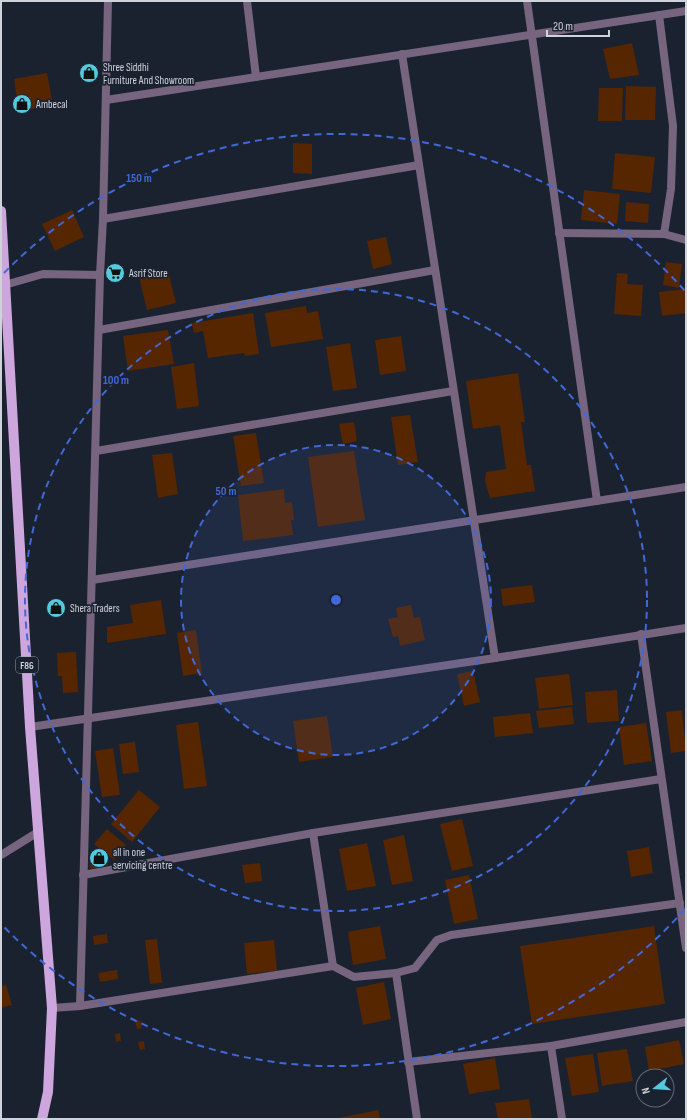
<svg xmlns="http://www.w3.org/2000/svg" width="687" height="1120" font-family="'Sofia Sans Condensed',sans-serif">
	<rect width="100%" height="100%" fill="#1b222f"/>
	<g fill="#552600">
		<path d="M 632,43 L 639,75 L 610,79 L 603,49 Z"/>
		<path d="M 47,73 L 53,106 L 19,111 L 14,79 Z"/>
		<path d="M 626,86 L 656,87 L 655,120 L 625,120 Z"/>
		<path d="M 599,88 L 623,88 L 622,121 L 598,121 Z"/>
		<path d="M 293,143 L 312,144 L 312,174 L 293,173 Z"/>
		<path d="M 615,153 L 655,157 L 651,193 L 612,189 Z"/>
		<path d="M 584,190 L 620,194 L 617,224 L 581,220 Z"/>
		<path d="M 626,202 L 649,204 L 648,223 L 625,221 Z"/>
		<path d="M 72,210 L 84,237 L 55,251 L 42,224 Z"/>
		<path d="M 386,237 L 392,264 L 373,269 L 367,241 Z"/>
		<path d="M 666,262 L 682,264 L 679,288 L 663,285 Z"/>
		<path d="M 168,271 L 176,303 L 147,310 L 139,277 Z"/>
		<path d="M 617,273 L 628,274 L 627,284 L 643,285 L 641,316 L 614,314 Z"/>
		<path d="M 686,289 L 686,313 L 662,316 L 659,292 Z"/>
		<path d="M 306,306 L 307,313 L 318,311 L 323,339 L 271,347 L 265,313 Z"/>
		<path d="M 253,313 L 259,354 L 245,356 L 244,353 L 208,358 L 203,331 L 194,333 L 192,323 Z"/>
		<path d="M 168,330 L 174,364 L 128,371 L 123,336 Z"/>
		<path d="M 401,336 L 406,371 L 380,375 L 375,340 Z"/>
		<path d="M 350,343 L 357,388 L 333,391 L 326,347 Z"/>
		<path d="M 194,363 L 199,406 L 177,409 L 171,367 Z"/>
		<path d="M 518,373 L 525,422 L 521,422 L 527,465 L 531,465 L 535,491 L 490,498 L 485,481 L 486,472 L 506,469 L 500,425 L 473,429 L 466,381 Z"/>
		<path d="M 410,415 L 418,462 L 398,465 L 391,417 Z"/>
		<path d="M 354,422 L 357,441 L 343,444 L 339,424 Z"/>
		<path d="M 256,433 L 264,483 L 241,486 L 233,436 Z"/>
		<path d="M 354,451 L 365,520 L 318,527 L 308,457 Z"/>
		<path d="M 172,453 L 178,494 L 158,498 L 152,455 Z"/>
		<path d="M 284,489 L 285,503 L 292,502 L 294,520 L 291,520 L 293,535 L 243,541 L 238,495 Z"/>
		<path d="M 532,585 L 535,602 L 503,606 L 501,589 Z"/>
		<path d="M 161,600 L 166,634 L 107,643 L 107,627 L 133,623 L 130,605 Z"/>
		<path d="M 411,605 L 414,618 L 420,617 L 425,640 L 400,646 L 398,636 L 393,637 L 388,619 L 398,617 L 396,608 Z"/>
		<path d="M 196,630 L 202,673 L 183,676 L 177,633 Z"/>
		<path d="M 76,652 L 78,692 L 63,693 L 62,676 L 58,676 L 57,653 Z"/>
		<path d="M 473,671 L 480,702 L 464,706 L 457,674 Z"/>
		<path d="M 569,674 L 573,705 L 539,709 L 535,678 Z"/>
		<path d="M 617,690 L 619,721 L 587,723 L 585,692 Z"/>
		<path d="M 572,707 L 574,724 L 539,728 L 536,711 Z"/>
		<path d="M 682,710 L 686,751 L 671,753 L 666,712 Z"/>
		<path d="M 530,713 L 533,733 L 495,737 L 493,717 Z"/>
		<path d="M 327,716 L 333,757 L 299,762 L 293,721 Z"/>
		<path d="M 198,722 L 207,786 L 184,789 L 176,725 Z"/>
		<path d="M 646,723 L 652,761 L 624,765 L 619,727 Z"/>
		<path d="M 135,742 L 139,772 L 123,774 L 119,744 Z"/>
		<path d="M 113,748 L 120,795 L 102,797 L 95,751 Z"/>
		<path d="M 139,790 L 160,807 L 132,842 L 111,824 Z"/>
		<path d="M 462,819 L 473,866 L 452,871 L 440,824 Z"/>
		<path d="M 107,829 L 126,845 L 114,860 L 94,844 Z"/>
		<path d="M 404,835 L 413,881 L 392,885 L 383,840 Z"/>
		<path d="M 367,843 L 376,886 L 347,891 L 339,849 Z"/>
		<path d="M 649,847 L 653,873 L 631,877 L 627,851 Z"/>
		<path d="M 105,855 L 108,865 L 91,869 L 89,859 Z"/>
		<path d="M 260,863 L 262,881 L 245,883 L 242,865 Z"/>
		<path d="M 469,875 L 478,919 L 454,924 L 445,880 Z"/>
		<path d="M 380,926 L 386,959 L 353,965 L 348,932 Z"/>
		<path d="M 654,926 L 665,1004 L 532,1024 L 520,946 Z"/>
		<path d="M 107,934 L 108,943 L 94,945 L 93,936 Z"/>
		<path d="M 157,939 L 162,983 L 150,984 L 145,940 Z"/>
		<path d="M 274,940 L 277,971 L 247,974 L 244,943 Z"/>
		<path d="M 117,970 L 118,979 L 100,982 L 98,973 Z"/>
		<path d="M 384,982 L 391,1019 L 363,1025 L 356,988 Z"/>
		<path d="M 6,985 L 12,1005 L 1,1008 L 1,986 Z"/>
		<path d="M 140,1020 L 142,1028 L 137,1029 L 135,1021 Z"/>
		<path d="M 120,1033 L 121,1041 L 116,1042 L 115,1034 Z"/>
		<path d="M 679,1040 L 684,1064 L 649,1071 L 645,1047 Z"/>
		<path d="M 144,1041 L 145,1049 L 140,1050 L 138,1042 Z"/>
		<path d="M 627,1049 L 633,1081 L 602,1086 L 597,1053 Z"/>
		<path d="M 593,1054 L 599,1092 L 572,1096 L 565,1058 Z"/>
		<path d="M 495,1058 L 500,1089 L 469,1094 L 463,1064 Z"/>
		<path d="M 529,1099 L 532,1119 L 498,1119 L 495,1103 Z"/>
		<path d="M 378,1110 L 380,1119 L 339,1119 L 339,1118 Z"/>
	</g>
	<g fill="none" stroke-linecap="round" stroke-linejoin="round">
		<g stroke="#77647f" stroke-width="8">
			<path d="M 247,1 L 256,77"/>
			<path d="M 527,1 L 597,501"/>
			<path d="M 659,15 L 673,126 L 671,189 L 664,234"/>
			<path d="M 402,54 L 495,658"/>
			<path d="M 106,100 L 686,11"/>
			<path d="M 103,219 L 419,165"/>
			<path d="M 559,233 L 664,234 L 686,240"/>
			<path d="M 1,286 L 43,274 L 100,275"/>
			<path d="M 99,330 L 435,270"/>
			<path d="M 96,451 L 453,391"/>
			<path d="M 92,580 L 686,487"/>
			<path d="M 641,634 L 686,948"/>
			<path d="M 30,727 L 495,658 L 686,628"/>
			<path d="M 313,833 L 333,966"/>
			<path d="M 1,855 L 38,832"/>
			<path d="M 83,875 L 313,833 L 661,779"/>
			<path d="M 396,973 L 417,1119"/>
			<path d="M 80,1006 L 100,275 L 103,219 L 108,1"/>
			<path d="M 52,1008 L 80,1006 L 333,966 L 354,977 L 396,973 L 415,968 L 437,940 L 451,935 L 680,903"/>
			<path d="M 551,1046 L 562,1119"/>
			<path d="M 408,1062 L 551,1046 L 686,1022"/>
		</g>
		<path stroke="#cea6de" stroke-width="10" d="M 1,211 L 30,727 L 52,1008 L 48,1092 L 42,1119"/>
	</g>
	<circle cx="336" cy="600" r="155" fill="#4068d9" fill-opacity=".12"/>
	<g fill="none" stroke="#4068d9" stroke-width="2" stroke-dasharray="7 5">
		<circle cx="336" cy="600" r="155"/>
		<circle cx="336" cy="600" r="311"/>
		<path d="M685 909A466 466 0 0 1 4 927M4 273A466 466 0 0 1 685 291"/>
	</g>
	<defs>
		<g id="shop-disc" transform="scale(1)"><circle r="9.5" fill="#55cadf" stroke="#1b222f"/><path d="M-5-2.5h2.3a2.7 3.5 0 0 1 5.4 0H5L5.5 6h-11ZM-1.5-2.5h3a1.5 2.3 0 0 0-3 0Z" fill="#111"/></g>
		<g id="supermarket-disc" transform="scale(1)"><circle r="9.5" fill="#55cadf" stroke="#1b222f"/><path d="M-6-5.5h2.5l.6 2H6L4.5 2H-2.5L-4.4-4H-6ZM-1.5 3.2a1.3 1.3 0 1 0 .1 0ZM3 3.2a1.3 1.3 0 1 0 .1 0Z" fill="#111"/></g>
	</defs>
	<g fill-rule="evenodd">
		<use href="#shop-disc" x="89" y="73"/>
		<use href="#shop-disc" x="22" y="104"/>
		<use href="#supermarket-disc" x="115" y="273"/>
		<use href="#shop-disc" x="56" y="608"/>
		<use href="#shop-disc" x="99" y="858"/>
	</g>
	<g text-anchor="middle" stroke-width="3.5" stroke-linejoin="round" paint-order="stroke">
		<rect fill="#1b222f" stroke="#989da7" stroke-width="1" x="16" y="657" width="22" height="16" rx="3"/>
		<g font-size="10" font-weight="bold" fill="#ced2db">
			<text x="27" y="669">F86</text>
		</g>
		<g font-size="11" fill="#ced2db" stroke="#1b222f" text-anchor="start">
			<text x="103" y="71">Shree Siddhi<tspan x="103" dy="13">Furniture And Showroom</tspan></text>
			<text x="36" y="108">Ambecal</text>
			<text x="129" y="277">Asrif Store</text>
			<text x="70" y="612">Shera Traders</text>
			<text x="113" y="856">all in one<tspan x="113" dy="13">servicing centre</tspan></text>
		</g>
	</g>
	<circle cx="336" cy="600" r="6" fill="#4068d9" stroke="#1b222f" stroke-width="2"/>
	<g font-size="12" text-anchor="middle" font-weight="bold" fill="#4068d9" stroke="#1b222f" stroke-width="3.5" stroke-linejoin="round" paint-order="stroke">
		<text x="139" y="182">150 m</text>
		<text x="116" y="384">100 m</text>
		<text x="226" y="495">50 m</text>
	</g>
	<rect width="687" height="1120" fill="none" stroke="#ced2db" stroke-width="4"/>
	<g transform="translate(655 1088) rotate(253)"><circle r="19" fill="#1b222f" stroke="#636874"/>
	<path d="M0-3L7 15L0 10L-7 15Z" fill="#55cadf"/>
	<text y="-6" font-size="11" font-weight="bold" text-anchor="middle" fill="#ced2db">N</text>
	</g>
	<path d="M547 30v6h62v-6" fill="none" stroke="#ced2db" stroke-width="2"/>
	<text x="553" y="30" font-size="12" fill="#ced2db" stroke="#1b222f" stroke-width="3" paint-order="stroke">20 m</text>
</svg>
